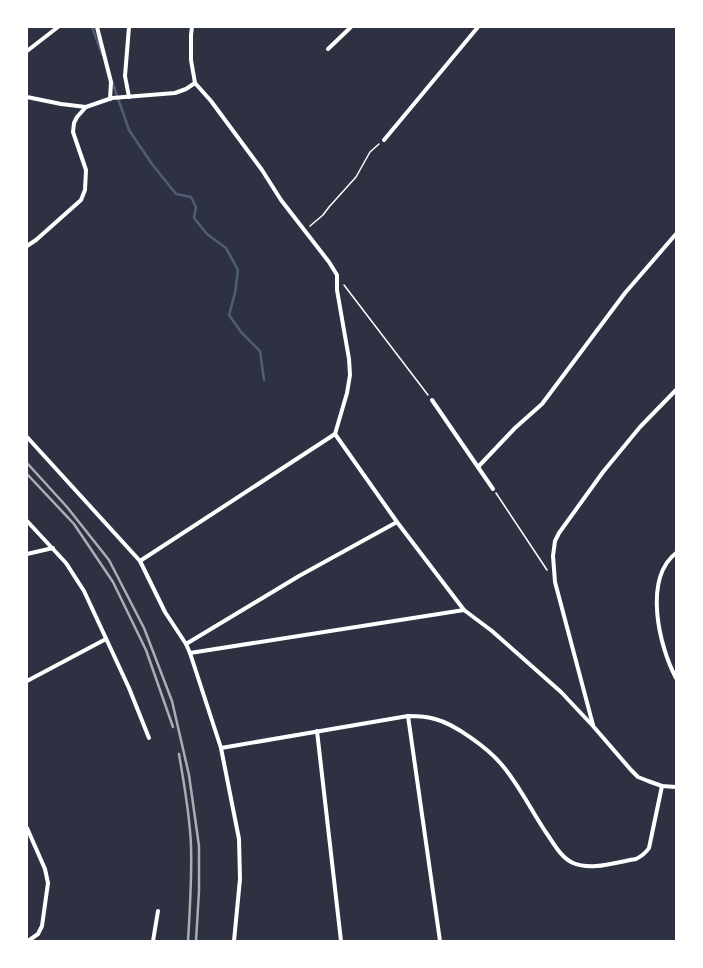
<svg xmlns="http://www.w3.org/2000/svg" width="703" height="968" font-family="'Varela Round',sans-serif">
	<rect width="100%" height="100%" fill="#2d3142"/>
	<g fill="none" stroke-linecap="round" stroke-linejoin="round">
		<g stroke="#4f5d75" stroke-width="2.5">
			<path d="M 92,27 L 102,54"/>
			<path d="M 112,81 L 129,130 L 152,164 L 176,194 L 191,197 L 196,207 L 194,218 L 207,234 L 226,248 L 238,270 L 235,293 L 229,315 L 241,332 L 260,351 L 264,380"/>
		</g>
		<g stroke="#fff" stroke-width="1.5">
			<path d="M 310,226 L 323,215 L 329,207 L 356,177 L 370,152 L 379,144"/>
			<path d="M 344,285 L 428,395"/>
			<path d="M 496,493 L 547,570"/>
		</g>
		<g stroke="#fff" stroke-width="4">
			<path d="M 97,27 L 111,82 L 110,99"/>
			<path d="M 192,27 L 191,35 L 191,60 L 195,83 L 211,101 L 262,170 L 281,200 L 329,262 L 337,275 L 337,290 L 349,359 L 350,375 L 347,393 L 335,434"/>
			<path d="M 328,49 L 351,27"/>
			<path d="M 27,51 L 58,27"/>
			<path d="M 27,97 L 61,104 L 86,107 L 112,98 L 175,93 L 186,89 L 195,83"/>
			<path d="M 129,97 L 125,76 L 129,27"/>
			<path d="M 384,140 L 478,27"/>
			<path d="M 27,246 L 36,240 L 81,200 L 85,190 L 86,170 L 73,132 L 74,123 L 77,117 L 86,107"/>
			<path d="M 432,400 L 493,489"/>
			<path d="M 335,434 L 397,522 L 464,610 L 492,631 L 561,692 L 593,726 L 631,770 L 638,777 L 648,781 L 662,786 L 676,787"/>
			<path d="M 27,437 L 140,561 L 165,612 L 186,644 L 190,653 L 221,748 L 239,839 L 240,879 L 234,941"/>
			<path d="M 478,467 L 515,428 L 542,404 L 625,293 L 676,234"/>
			<path d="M 27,521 L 66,563 L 84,591 L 129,688 L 149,738"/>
			<path d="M 676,553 C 643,579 659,646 676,678"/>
			<path d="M 27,554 L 53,548"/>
			<path d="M 140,561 L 335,434"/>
			<path d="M 186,644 L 299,576 L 397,522"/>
			<path d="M 190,653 L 464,610"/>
			<path d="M 27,681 L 106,639"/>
			<path d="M 408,716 L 440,941"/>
			<path d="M 593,725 L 555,582 L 553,556 L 555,541 L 559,533 L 603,472 L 640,427 L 676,390"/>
			<path d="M 317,731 L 341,941"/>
			<path d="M 221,748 L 408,716 C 417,716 426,716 435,719 C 455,724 489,749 502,765 C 519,785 531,810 545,831 C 553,842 560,857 573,863 C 592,871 616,862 636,859 C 642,856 645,854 649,848 L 662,786"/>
			<path d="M 27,828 L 45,869 L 48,883 L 42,926 L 38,934 L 28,941"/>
			<path d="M 153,941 L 158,911"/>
		</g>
		<g stroke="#abadb3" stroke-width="2.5">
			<path d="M 27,463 L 67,507 L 109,560 L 144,628 L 172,701 L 189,775 L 199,846 L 199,891 L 196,941"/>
			<path d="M 27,474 L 74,524 L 113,582 L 146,650 L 173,727"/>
			<path d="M 179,754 C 184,784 190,815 191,846 C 192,877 190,909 188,941"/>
		</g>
	</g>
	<rect width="703" height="968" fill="none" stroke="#ffffff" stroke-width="56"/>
</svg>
